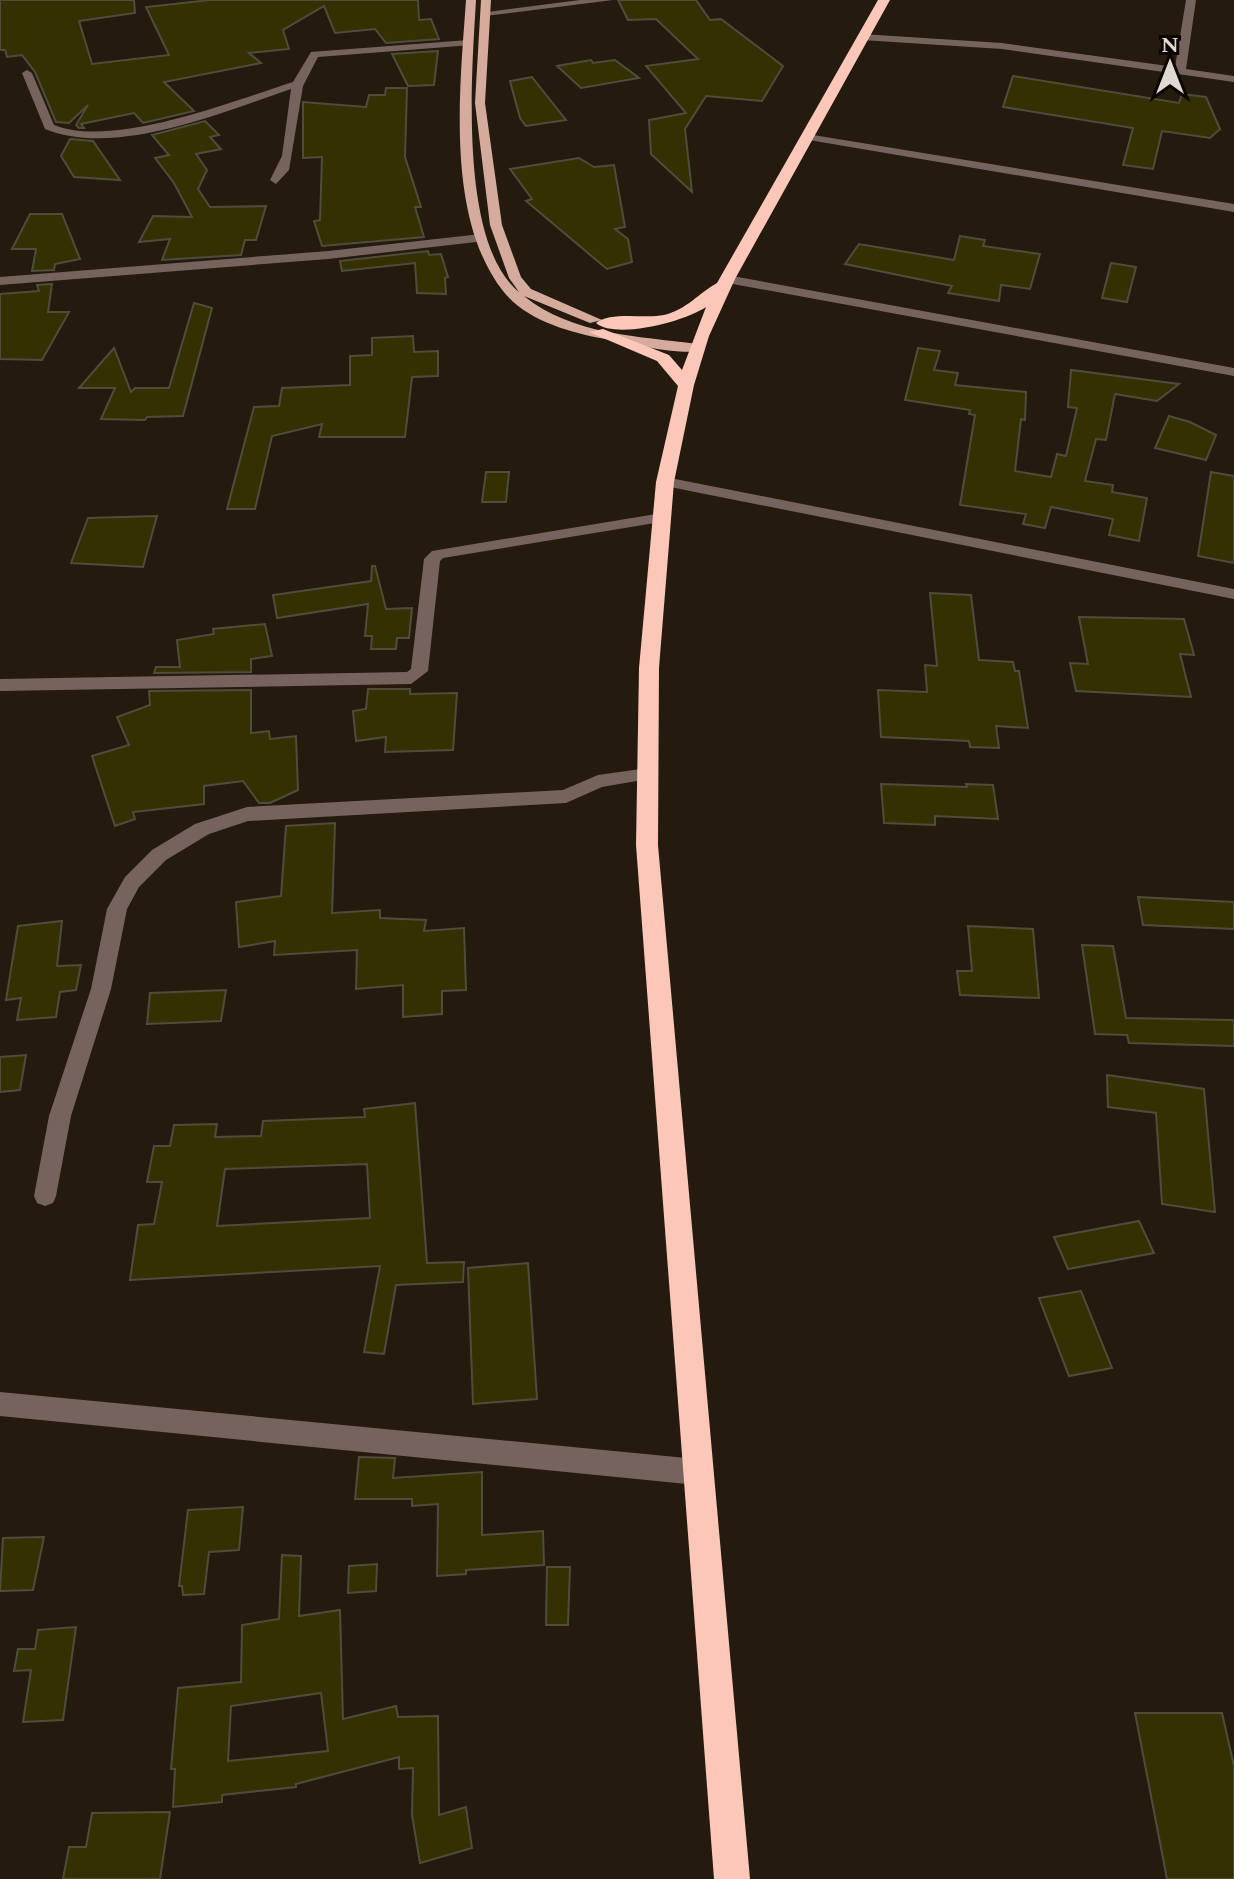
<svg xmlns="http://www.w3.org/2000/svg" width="1234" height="1879" font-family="Spectral,serif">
	<rect width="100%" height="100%" fill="#241a0e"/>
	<g fill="#353002" stroke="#4e4d3c" stroke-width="2" fill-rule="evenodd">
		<path d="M 0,0 L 134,0 L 135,13 L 79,21 L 92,64 L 169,55 L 146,7 L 210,0 L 418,0 L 419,20 L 431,19 L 439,39 L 386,43 L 375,29 L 335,33 L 324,6 L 283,30 L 289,49 L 249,53 L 261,63 L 164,82 L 194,111 L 143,123 L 134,113 L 81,124 L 84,128 L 79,128 L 76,125 L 88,105 L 69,123 L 56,122 L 35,72 L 22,55 L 7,57 L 5,50 L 0,50 Z"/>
		<path d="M 618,0 L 696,0 L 710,20 L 721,19 L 783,66 L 762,101 L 706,96 L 685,129 L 692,192 L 651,154 L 649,120 L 686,113 L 646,66 L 698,59 L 656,19 L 628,20 Z"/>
		<path d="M 438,51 L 434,85 L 408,86 L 392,54 Z"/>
		<path d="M 591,60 L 593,63 L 615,60 L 639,78 L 581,88 L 557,66 Z"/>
		<path d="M 1013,76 L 1179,103 L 1182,94 L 1206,97 L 1220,129 L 1210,138 L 1162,131 L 1153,169 L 1123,165 L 1133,128 L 1003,107 Z"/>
		<path d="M 532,77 L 566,120 L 526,126 L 520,118 L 510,81 Z"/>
		<path d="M 386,88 L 407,88 L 405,157 L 421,207 L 415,207 L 424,237 L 322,246 L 314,221 L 320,220 L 322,157 L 303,158 L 303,102 L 366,107 L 369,95 L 385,95 Z"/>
		<path d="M 205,121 L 219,135 L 210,137 L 221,149 L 196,154 L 207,170 L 198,189 L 210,207 L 266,206 L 256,240 L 245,240 L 241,255 L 162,260 L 170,239 L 139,242 L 153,216 L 192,217 L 174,183 L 155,158 L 169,155 L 152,135 Z"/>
		<path d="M 70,139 L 93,141 L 120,180 L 74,177 L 61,156 Z"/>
		<path d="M 579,158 L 594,167 L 614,165 L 625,227 L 615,229 L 628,239 L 632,262 L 607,269 L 526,201 L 532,199 L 510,169 Z"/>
		<path d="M 30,214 L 62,214 L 80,259 L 55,264 L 54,270 L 32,271 L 36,249 L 12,249 Z"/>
		<path d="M 960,236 L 985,240 L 983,246 L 1040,254 L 1030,289 L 1001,285 L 999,301 L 948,293 L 952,286 L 845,264 L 859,244 L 954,260 Z"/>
		<path d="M 428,251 L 429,255 L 441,254 L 448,277 L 445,278 L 446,294 L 417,293 L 415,263 L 342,271 L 340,261 Z"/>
		<path d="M 1111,263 L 1136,267 L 1127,302 L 1102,298 Z"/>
		<path d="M 52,284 L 48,312 L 69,312 L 42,360 L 0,359 L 0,294 L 39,291 L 37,285 Z"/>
		<path d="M 194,303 L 212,308 L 183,416 L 147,417 L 145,420 L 101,419 L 115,388 L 79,388 L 114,348 L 131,392 L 135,388 L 169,388 Z"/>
		<path d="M 413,336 L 414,352 L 438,351 L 438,376 L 412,377 L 405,437 L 319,437 L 322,424 L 272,436 L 255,509 L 227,509 L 254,407 L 279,406 L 282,388 L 350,385 L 350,356 L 372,355 L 372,338 Z"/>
		<path d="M 918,348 L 940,351 L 934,370 L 958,373 L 955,385 L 1026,392 L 1025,420 L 1021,419 L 1015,471 L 1051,477 L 1057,454 L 1066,456 L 1077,408 L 1068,407 L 1071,370 L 1179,384 L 1157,401 L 1115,394 L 1106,440 L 1096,439 L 1085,481 L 1113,485 L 1112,492 L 1147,498 L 1139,541 L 1109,535 L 1113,519 L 1051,507 L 1045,528 L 1023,524 L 1026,514 L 960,505 L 975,415 L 969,414 L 970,410 L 905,400 Z"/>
		<path d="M 1169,416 L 1190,422 L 1216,435 L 1206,460 L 1155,448 Z"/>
		<path d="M 486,472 L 509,472 L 506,502 L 482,502 Z"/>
		<path d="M 1211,472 L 1234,476 L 1234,563 L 1198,556 Z"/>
		<path d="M 157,516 L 143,567 L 71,563 L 88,518 Z"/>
		<path d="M 372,566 L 375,566 L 386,609 L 412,608 L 409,638 L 397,638 L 396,649 L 371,649 L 372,636 L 365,636 L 368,604 L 277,618 L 273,595 L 371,581 Z"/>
		<path d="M 930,593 L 971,595 L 979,660 L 1013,662 L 1015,671 L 1019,671 L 1028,728 L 996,726 L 999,748 L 970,747 L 969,741 L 881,737 L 878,690 L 927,692 L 925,665 L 937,666 Z"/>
		<path d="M 1079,617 L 1184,619 L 1194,655 L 1180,654 L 1191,697 L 1076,691 L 1070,663 L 1088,664 Z"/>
		<path d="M 265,624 L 272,656 L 251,659 L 251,672 L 154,673 L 156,667 L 180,667 L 177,640 L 214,634 L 213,629 Z"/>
		<path d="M 368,689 L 410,689 L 410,694 L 457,693 L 453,750 L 385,752 L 386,737 L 356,741 L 353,711 L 366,709 Z"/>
		<path d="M 251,690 L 251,733 L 269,731 L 270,739 L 296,736 L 298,790 L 270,803 L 259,803 L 243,781 L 204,786 L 204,804 L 133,812 L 135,819 L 115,826 L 92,756 L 129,745 L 117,717 L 150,705 L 149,691 Z"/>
		<path d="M 881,784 L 967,787 L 966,784 L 993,785 L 998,819 L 935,816 L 935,825 L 884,823 Z"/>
		<path d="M 335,823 L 332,913 L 380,910 L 380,918 L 426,920 L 424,931 L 464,928 L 466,990 L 442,991 L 442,1014 L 403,1017 L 403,985 L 356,989 L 357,950 L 274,955 L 275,941 L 239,947 L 236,902 L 281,896 L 286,826 Z"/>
		<path d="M 1138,897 L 1234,902 L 1234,929 L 1143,925 Z"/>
		<path d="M 62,921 L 57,966 L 81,965 L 76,990 L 60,992 L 56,1017 L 17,1020 L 21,998 L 6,1000 L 18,926 Z"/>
		<path d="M 968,926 L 1033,929 L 1039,998 L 960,995 L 957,971 L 972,971 Z"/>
		<path d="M 1082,945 L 1113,946 L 1126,1018 L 1234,1020 L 1234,1046 L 1129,1043 L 1127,1035 L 1095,1034 Z"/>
		<path d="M 226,990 L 221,1021 L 147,1024 L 150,993 Z"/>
		<path d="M 26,1055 L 20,1090 L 0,1092 L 0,1057 Z"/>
		<path d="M 1107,1075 L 1204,1089 L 1215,1212 L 1162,1204 L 1156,1113 L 1108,1107 Z"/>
		<path d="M 415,1103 L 427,1263 L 464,1262 L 463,1282 L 396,1285 L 384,1354 L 364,1352 L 380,1266 L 130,1280 L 138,1225 L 154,1224 L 162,1182 L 147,1182 L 154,1146 L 170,1146 L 174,1125 L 217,1124 L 215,1137 L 261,1136 L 263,1121 L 365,1117 L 364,1109 ZM 367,1164 L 370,1218 L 217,1226 L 225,1169 Z"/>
		<path d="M 1139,1221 L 1154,1253 L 1068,1269 L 1054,1237 Z"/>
		<path d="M 528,1263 L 537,1399 L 473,1404 L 468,1268 Z"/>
		<path d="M 1081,1291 L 1112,1368 L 1069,1376 L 1039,1298 Z"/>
		<path d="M 359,1457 L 395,1458 L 393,1478 L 482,1472 L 482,1535 L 543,1531 L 544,1565 L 466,1570 L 466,1574 L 437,1576 L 438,1504 L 412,1506 L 412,1499 L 355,1499 Z"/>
		<path d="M 243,1507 L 239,1550 L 209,1552 L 204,1594 L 183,1595 L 182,1586 L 179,1586 L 188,1510 Z"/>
		<path d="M 44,1537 L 33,1590 L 0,1591 L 3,1538 Z"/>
		<path d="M 282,1555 L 301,1556 L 299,1616 L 340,1610 L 343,1719 L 396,1706 L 398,1717 L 438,1716 L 439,1815 L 466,1807 L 472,1848 L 420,1863 L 412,1815 L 413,1768 L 399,1769 L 399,1757 L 296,1784 L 296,1787 L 222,1795 L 222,1802 L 173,1807 L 175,1769 L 171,1769 L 178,1688 L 241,1682 L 242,1625 L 279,1619 ZM 321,1693 L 328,1751 L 228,1761 L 231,1706 Z"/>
		<path d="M 377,1564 L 376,1591 L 348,1593 L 349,1566 Z"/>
		<path d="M 547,1567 L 570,1567 L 568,1625 L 546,1625 Z"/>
		<path d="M 76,1627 L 63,1720 L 23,1722 L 31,1670 L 14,1671 L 18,1649 L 35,1649 L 38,1630 Z"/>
		<path d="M 1135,1713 L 1222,1713 L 1234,1766 L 1234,1879 L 1167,1879 Z"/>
		<path d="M 170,1812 L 160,1879 L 63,1879 L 69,1847 L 86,1847 L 92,1813 Z"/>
	</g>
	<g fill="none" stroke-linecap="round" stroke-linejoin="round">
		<g fill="#77635d" fill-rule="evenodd">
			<path d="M 580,0 L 613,0 L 485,16 L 480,13 Z"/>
			<path d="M 1186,0 L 1196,0 L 1186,69 L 1234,76 L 1234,82 L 1002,49 L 862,40 L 857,37 L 862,34 L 1002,43 L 1175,67 Z"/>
			<path d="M 468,40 L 472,45 L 318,57 L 303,86 L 289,170 L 276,184 L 270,180 L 282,156 L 291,89 C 223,112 115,158 45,129 L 22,73 L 27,70 L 32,73 L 54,125 C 113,149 233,101 293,82 L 311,52 Z"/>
			<path d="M 807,134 L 1234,204 L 1234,212 L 803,139 L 801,137 Z"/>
			<path d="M 481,234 L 485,235 L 485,241 L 328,259 L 0,285 L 0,277 L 328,251 Z"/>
			<path d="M 727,275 L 1234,368 L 1234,376 L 722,282 L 722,276 Z"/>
			<path d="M 665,477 L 1234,589 L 1234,599 L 660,485 L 660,479 Z"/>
			<path d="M 662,513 L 670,518 L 667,521 L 443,558 L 440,561 L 428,671 L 411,684 L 0,691 L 0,679 L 407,672 L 411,669 L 424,559 L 432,551 Z"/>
			<path d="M 648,768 L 654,770 L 657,774 L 654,778 L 602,787 L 566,803 L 248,821 L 209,834 L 166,860 L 139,887 L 127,909 L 111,989 L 71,1116 L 56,1196 L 53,1203 L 45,1206 L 37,1203 L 34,1196 L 49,1116 L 91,989 L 107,909 L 125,877 L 152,850 L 195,824 L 247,807 L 563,790 L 598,775 Z"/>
			<path d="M 0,1392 L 697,1459 L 706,1463 L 710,1472 L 706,1481 L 697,1485 L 0,1416 Z"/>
		</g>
		<path fill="#d5ab9e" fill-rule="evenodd" d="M 466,0 L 476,0 C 472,72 458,242 519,292 L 509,278 L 490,225 L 475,103 L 481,0 L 491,0 L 485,103 L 502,225 L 521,277 L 531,289 L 602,320 L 590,323 L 524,296 C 572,335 638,336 697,344 L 704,348 L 702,351 C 677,355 631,344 605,339 C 569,332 527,321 503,291 C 445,217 460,87 466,0 Z"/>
		<path fill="#fac7b8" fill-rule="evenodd" d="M 878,0 L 890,0 L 735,279 L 709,336 L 694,385 L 674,482 L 659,668 L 658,845 L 750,1879 L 714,1879 L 636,845 L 639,668 L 656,482 L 678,386 L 657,361 L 589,332 L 603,329 L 669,355 L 682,370 L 706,307 C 686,321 616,340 596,323 C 610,311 645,319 664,315 C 686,310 699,293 717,283 Z"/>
	</g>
	<g transform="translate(1170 64)" stroke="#0a0603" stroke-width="6" paint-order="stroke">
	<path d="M0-6L14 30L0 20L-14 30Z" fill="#e0d9d1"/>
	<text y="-12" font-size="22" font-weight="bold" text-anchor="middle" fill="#e0d9d1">N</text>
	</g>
</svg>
